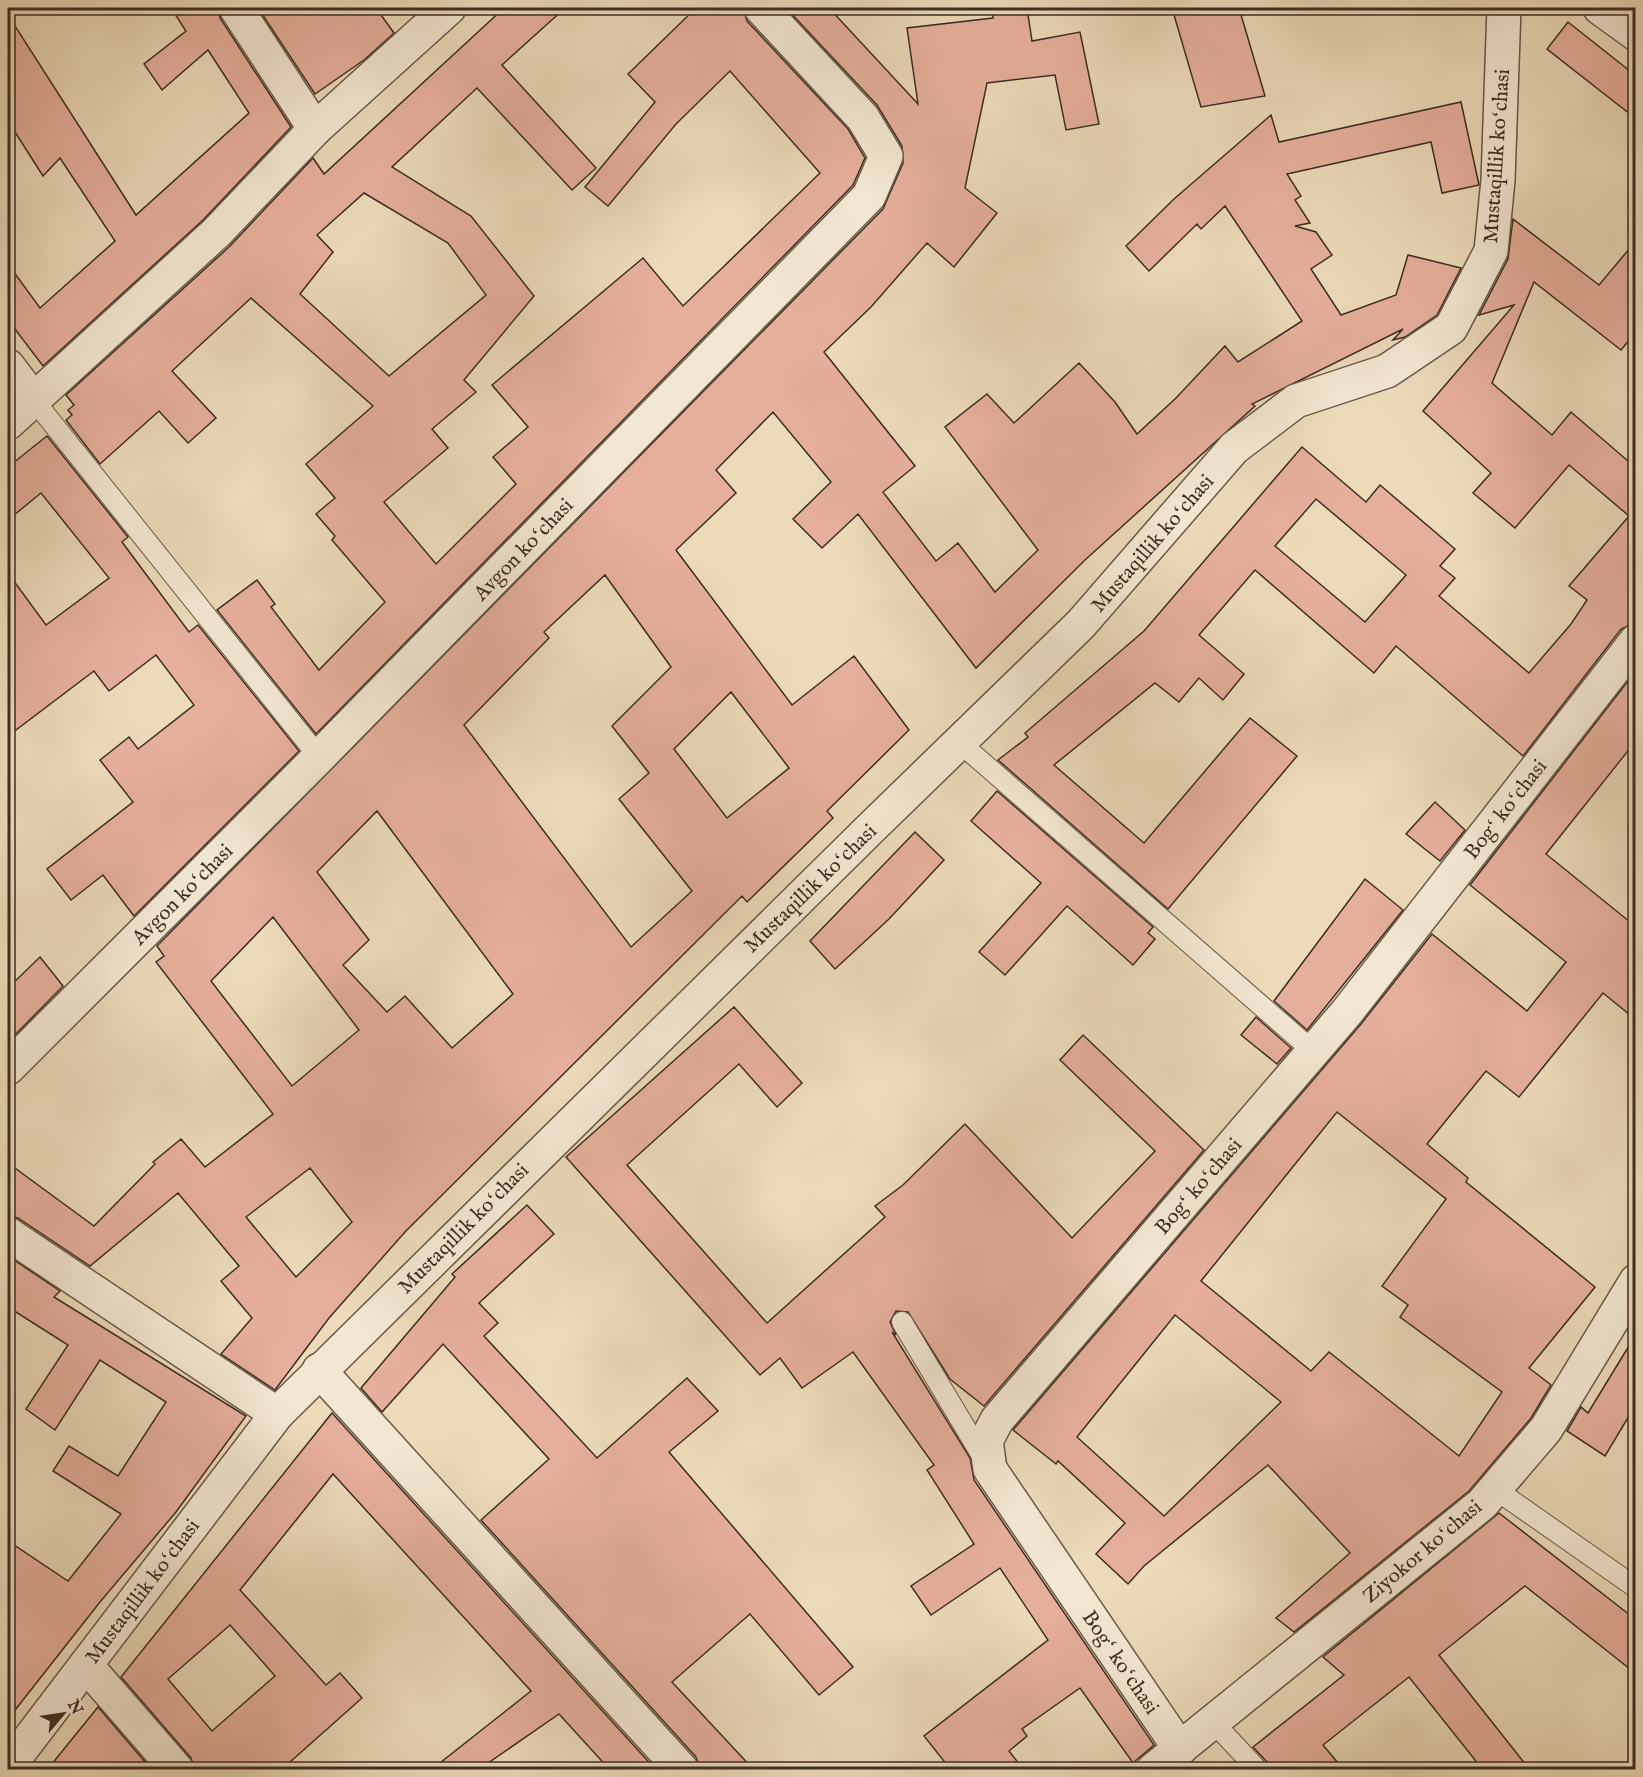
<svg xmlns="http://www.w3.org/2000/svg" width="1643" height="1777" font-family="'IM FELL English',serif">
	<rect width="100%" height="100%" fill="#ecdab9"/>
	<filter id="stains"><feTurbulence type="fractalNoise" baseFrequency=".00333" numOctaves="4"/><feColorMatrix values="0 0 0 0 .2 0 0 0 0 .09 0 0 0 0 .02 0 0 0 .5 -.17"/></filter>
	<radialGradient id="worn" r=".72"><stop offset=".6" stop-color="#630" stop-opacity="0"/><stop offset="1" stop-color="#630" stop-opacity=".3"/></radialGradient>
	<g fill="#e6af9c" stroke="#3d2e22" stroke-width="1.5" fill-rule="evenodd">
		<path d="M 171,8 L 218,8 L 220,18 L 291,127 L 203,220 L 43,366 L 8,320 L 8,264 L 40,308 L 115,241 L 60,158 L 43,176 L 8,121 L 8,15 L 136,215 L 249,113 L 208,50 L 162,90 L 144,64 L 186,31 Z"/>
		<path d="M 258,8 L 376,8 L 394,33 L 364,60 L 315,94 Z"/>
		<path d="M 504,8 L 565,8 L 502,65 L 596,168 L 572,190 L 477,88 L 392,167 L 471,216 L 534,296 L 464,380 L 476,392 L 432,429 L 448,448 L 384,502 L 436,564 L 516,484 L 493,457 L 528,427 L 492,385 L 643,258 L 683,306 L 820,173 L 730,71 L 676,124 L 608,206 L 585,187 L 655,102 L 628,74 L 696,8 L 743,8 L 747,21 L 848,129 L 865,158 L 853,185 L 316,734 L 217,610 L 257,580 L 275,604 L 271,607 L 319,670 L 385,602 L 332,540 L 335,536 L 316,514 L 335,498 L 306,464 L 373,406 L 251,298 L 172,371 L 216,418 L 188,443 L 159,411 L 100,464 L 66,420 L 72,415 L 68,410 L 74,405 L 66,395 L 229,247 L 313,158 L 324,174 ZM 364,193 L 448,243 L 486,295 L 389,376 L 300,294 L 333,252 L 317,235 Z"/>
		<path d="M 786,8 L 829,8 L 918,104 L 907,28 L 993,18 L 992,8 L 1027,8 L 1032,41 L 1080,32 L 1099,124 L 1066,130 L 1055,75 L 987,83 L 965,188 L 997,213 L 954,267 L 927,243 L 871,307 L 824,352 L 915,466 L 883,492 L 936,561 L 958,543 L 995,592 L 1038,550 L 945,427 L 987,394 L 1014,423 L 1079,363 L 1115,402 L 1137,434 L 1176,398 L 1225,346 L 1238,362 L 1302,321 L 1225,206 L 1201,229 L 1197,224 L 1149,271 L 1126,246 L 1174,199 L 1271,115 L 1279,142 L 1461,102 L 1479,185 L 1442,193 L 1431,142 L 1287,174 L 1301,196 L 1295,200 L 1310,223 L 1295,226 L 1316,232 L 1332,255 L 1311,269 L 1341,315 L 1396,295 L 1408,255 L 1461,268 L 1437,315 L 1405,337 L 1393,340 L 1403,329 L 1252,404 L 1255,406 L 1085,560 L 976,668 L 858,514 L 822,548 L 793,519 L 831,482 L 773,412 L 716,470 L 736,493 L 676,550 L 792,705 L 854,656 L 909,730 L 827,811 L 833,818 L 747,902 L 742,896 L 405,1232 L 329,1318 L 275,1390 L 221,1354 L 252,1318 L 221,1281 L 239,1266 L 178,1193 L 90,1266 L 18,1218 L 8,1216 L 8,1163 L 94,1226 L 155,1164 L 153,1162 L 181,1139 L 205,1167 L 273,1114 L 156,962 L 164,956 L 157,946 L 883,209 L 903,163 L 902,146 L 877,105 ZM 605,575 L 671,667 L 612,726 L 649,773 L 619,799 L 692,891 L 631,947 L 464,725 L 549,638 L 544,632 ZM 731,692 L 789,768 L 727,818 L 674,749 ZM 377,811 L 513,994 L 452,1048 L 405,996 L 387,1012 L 343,965 L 369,940 L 317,872 ZM 273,917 L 359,1030 L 292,1086 L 211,981 ZM 310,1168 L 352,1222 L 296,1277 L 246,1217 Z"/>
		<path d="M 1172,8 L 1239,8 L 1265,96 L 1201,107 Z"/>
		<path d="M 1568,22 L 1635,75 L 1635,118 L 1547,49 Z"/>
		<path d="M 1513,219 L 1599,285 L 1635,242 L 1635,333 L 1621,350 L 1534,282 L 1492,383 L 1552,435 L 1571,412 L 1635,467 L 1635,623 L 1621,629 L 1523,756 L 1396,646 L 1374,673 L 1255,570 L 1199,635 L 1244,674 L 1223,700 L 1199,678 L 1179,702 L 1155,683 L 1054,765 L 1144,843 L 1250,718 L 1297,756 L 1168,909 L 998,760 L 1028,737 L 1025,733 L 1144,631 L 1302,447 L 1366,502 L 1380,485 L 1455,549 L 1440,566 L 1455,578 L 1439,596 L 1529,673 L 1571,624 L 1587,600 L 1569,586 L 1629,516 L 1569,465 L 1515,528 L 1473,493 L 1491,473 L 1423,411 L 1514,305 L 1479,315 L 1508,259 ZM 1316,499 L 1406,575 L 1365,622 L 1275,546 Z"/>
		<path d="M 47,436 L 128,537 L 122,542 L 189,632 L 198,625 L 299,751 L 134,916 L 103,875 L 71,900 L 47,869 L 133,802 L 100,760 L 129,737 L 138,749 L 194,705 L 156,655 L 109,691 L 94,671 L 8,736 L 8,573 L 46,625 L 109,578 L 41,493 L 8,520 L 8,467 Z"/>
		<path d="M 1635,672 L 1635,742 L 1546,854 L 1635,926 L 1635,1019 L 1603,993 L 1519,1097 L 1486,1071 L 1427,1144 L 1468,1178 L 1466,1182 L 1595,1287 L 1529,1368 L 1551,1385 L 1531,1418 L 1469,1491 L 1294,1632 L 1276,1618 L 1350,1553 L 1268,1465 L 1144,1566 L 1128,1584 L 1096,1554 L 1125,1523 L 1058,1461 L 1056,1464 L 1013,1430 L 1361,1024 L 1432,934 L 1527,1011 L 1566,962 L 1470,885 ZM 1337,1112 L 1446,1199 L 1382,1286 L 1408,1305 L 1400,1317 L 1502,1392 L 1459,1456 L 1329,1352 L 1311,1371 L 1201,1281 ZM 1175,1315 L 1281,1402 L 1164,1516 L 1077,1437 Z"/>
		<path d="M 997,791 L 1153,927 L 1148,933 L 1155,939 L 1133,965 L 1067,906 L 1005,975 L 979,952 L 1041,883 L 971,821 Z"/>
		<path d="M 1435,802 L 1465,830 L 1440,861 L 1406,834 Z"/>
		<path d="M 915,832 L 944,860 L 889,919 L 835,969 L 810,941 Z"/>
		<path d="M 1365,879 L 1403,910 L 1307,1030 L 1274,1001 Z"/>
		<path d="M 40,957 L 63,986 L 8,1042 L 8,988 Z"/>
		<path d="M 734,1007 L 802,1083 L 777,1107 L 739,1064 L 627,1165 L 767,1323 L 885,1217 L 875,1206 L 903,1185 L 965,1124 L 1072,1238 L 1155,1151 L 1060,1060 L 1083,1035 L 1204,1150 L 984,1406 L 950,1379 L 908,1312 L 896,1311 L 890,1322 L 896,1335 L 892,1332 L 970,1458 L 974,1480 L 1154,1745 L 1133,1763 L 1080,1688 L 1022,1729 L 1027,1736 L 1009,1751 L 1024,1770 L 951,1770 L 924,1736 L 1048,1640 L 1000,1568 L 931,1615 L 911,1586 L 974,1544 L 927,1470 L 934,1465 L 853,1352 L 802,1388 L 780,1358 L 760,1375 L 566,1157 Z"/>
		<path d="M 1256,1017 L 1291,1048 L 1277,1064 L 1241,1035 Z"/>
		<path d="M 527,1205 L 554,1234 L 479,1303 L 498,1323 L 484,1336 L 597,1458 L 687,1378 L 718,1411 L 669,1452 L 853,1667 L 819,1695 L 750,1614 L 672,1682 L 754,1770 L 700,1770 L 696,1757 L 481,1520 L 549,1459 L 443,1344 L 382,1412 L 361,1388 L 455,1277 L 452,1274 Z"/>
		<path d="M 8,1256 L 60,1291 L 54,1297 L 246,1416 L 176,1512 L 100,1602 L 8,1719 L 8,1541 L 68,1581 L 121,1514 L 53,1471 L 69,1446 L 118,1476 L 166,1402 L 100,1360 L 55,1430 L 26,1409 L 68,1345 L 8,1307 Z"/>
		<path d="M 1635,1336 L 1635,1406 L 1605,1456 L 1567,1431 L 1581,1407 L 1588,1413 Z"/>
		<path d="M 332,1413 L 656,1770 L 610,1770 L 559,1714 L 478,1770 L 431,1770 L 531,1691 L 333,1474 L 240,1590 L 326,1685 L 340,1673 L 362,1698 L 281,1770 L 195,1770 L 191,1758 L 121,1677 ZM 230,1625 L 275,1676 L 212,1731 L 168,1679 Z"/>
		<path d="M 1499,1513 L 1635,1619 L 1635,1673 L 1525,1586 L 1439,1655 L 1530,1770 L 1483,1770 L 1409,1677 L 1323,1745 L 1344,1770 L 1270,1770 L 1267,1762 L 1253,1747 L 1344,1675 L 1323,1657 Z"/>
		<path d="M 98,1707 L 152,1770 L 47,1770 Z"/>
	</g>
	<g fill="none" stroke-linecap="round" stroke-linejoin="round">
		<g stroke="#695948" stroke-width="22">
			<g id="service">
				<path d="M 33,399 L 319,757"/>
				<path d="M 959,742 L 1313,1051"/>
				<path d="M 902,1322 L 984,1459"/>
				<path d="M 1495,1489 L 1635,1587"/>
				<path d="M 1213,1722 L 1258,1770"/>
			</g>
		</g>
		<g stroke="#695948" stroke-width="36">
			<g id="minor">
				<path d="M 236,8 L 315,129"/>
				<path d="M 1600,8 L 1636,34"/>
				<path d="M 8,366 L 33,399"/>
				<path d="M 8,423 L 216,233 L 315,129 L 449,8"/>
				<path d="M 8,1068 L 319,757 L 869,196 L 886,156 L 863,118 L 761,8"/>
				<path d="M 8,1234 L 277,1414"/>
				<path d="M 319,1370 L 682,1770"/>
				<path d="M 86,1665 L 177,1770"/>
				<path d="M 1180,1749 L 990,1469 L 986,1441 L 997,1420 L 1347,1012 L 1636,641"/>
				<path d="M 8,1767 L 277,1414 L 871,828 L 1081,624 L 1234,448 L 1296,401 L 1387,371 L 1451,328 L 1491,251 L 1498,180 L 1504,8"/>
				<path d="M 1153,1770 L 1482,1504 L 1546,1429 L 1636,1281"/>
			</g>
		</g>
		<use href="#service" stroke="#f3e7d2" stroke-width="20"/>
		<use href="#minor" stroke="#f3e7d2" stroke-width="33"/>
	</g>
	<g text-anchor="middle" stroke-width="4.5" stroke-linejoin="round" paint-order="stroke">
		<g font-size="21" fill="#3d2e22" stroke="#f3e7d2">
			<text transform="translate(1496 156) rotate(-86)" y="7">Mustaqillik koʻchasi</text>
			<text transform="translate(1152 543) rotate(-49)" y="7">Mustaqillik koʻchasi</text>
			<text transform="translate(523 549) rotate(-46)" y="7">Avgon koʻchasi</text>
			<text transform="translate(1505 809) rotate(-52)" y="7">Bogʻ koʻchasi</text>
			<text transform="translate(810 888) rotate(-44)" y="7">Mustaqillik koʻchasi</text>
			<text transform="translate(182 894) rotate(-45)" y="7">Avgon koʻchasi</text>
			<text transform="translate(1198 1186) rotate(-49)" y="7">Bogʻ koʻchasi</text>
			<text transform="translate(463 1228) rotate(-45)" y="7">Mustaqillik koʻchasi</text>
			<text transform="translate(1422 1551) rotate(-40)" y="7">Ziyokor koʻchasi</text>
			<text transform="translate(142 1591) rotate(-53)" y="7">Mustaqillik koʻchasi</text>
			<text transform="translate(1121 1662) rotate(56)" y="7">Bogʻ koʻchasi</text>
		</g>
	</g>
	<rect width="1643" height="1777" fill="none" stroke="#ecdab9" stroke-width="30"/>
	<rect x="9" y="9" width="1625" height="1759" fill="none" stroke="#3d2e22" stroke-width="3"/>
	<rect x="15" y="15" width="1613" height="1747" fill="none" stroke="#3d2e22" stroke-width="1.5"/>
	<g transform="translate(63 1714) rotate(61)" stroke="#f3e7d2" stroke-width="4.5" paint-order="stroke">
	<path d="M0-4.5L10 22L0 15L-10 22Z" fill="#3d2e22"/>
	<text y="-9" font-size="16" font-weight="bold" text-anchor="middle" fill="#3d2e22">N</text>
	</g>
	<rect width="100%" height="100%" filter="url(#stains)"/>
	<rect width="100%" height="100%" fill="url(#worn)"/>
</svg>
